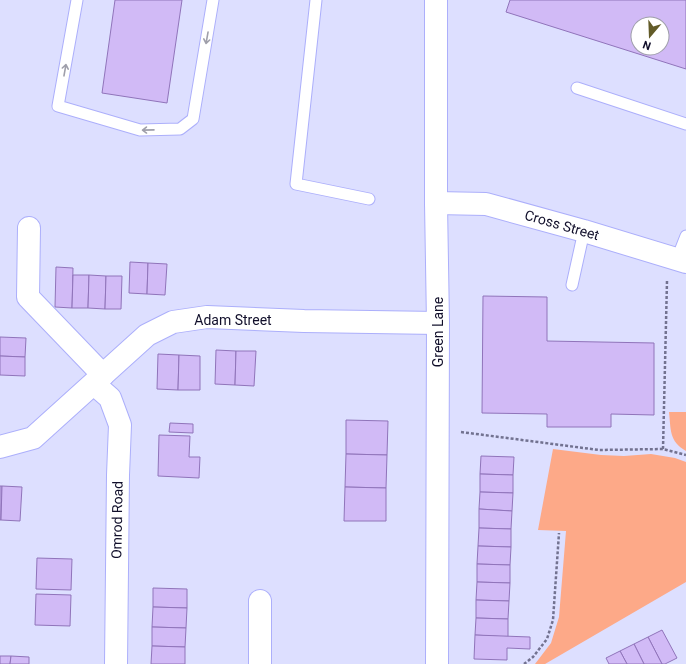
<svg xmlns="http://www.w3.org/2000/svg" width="686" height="664" font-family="Roboto,sans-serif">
	<rect width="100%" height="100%" fill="#dddfff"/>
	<g fill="#fda988">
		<path d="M 669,412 L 686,412 L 686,451 C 669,441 671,430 669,412 Z"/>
		<path d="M 553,449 L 601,455 L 624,456 L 651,454 L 675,458 L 686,462 L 686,582 L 545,664 L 535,664 L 551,643 L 559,617 L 566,531 L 538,530 Z"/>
	</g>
	<g fill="#d1baf6" stroke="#9074ba" fill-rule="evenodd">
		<path d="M 115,0 L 182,0 L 167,103 L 102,93 Z"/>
		<path d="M 510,0 L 686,0 L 686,69 L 506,12 ZM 638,24 L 662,24 L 662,48 L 638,48 Z"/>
		<path d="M 130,262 L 148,263 L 147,294 L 129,293 Z"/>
		<path d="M 148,263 L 167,264 L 165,295 L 147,294 Z"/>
		<path d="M 56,267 L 73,268 L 72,308 L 55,307 Z"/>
		<path d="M 73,275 L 89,275 L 88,308 L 72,308 Z"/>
		<path d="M 89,275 L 106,276 L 105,309 L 88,308 Z"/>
		<path d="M 106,276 L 122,276 L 121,309 L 105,309 Z"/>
		<path d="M 483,296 L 547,297 L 547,341 L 654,343 L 654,415 L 611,414 L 611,427 L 547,427 L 547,414 L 482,413 Z"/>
		<path d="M 0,337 L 26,338 L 25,357 L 0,356 Z"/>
		<path d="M 216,350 L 236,351 L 235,385 L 215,384 Z"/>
		<path d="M 236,351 L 256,351 L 254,386 L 235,385 Z"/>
		<path d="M 158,354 L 179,355 L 178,390 L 157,389 Z"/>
		<path d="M 179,355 L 200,356 L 200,390 L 178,390 Z"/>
		<path d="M 0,356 L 25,357 L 25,376 L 0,375 Z"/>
		<path d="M 346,420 L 388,421 L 387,455 L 346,454 Z"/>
		<path d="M 170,423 L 193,424 L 193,433 L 169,432 Z"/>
		<path d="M 159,435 L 190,436 L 189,457 L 200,457 L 199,478 L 158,476 Z"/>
		<path d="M 346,454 L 387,455 L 386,488 L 345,487 Z"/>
		<path d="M 481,456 L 514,457 L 513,475 L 480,474 Z"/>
		<path d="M 480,474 L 513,475 L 513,493 L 480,492 Z"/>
		<path d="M 0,486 L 2,486 L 1,520 L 0,520 Z"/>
		<path d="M 2,486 L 22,487 L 20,521 L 1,520 Z"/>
		<path d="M 345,487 L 386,488 L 386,521 L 344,521 Z"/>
		<path d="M 480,492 L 513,493 L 512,511 L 479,509 Z"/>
		<path d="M 479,509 L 512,511 L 511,529 L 479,528 Z"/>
		<path d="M 479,528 L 511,529 L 511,547 L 478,546 Z"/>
		<path d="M 478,546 L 511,547 L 510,565 L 477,564 Z"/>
		<path d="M 37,558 L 72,559 L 71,590 L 36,589 Z"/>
		<path d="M 477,564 L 510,565 L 510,583 L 477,582 Z"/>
		<path d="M 477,582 L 510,583 L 509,601 L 476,600 Z"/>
		<path d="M 153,588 L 187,589 L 187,608 L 153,607 Z"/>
		<path d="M 36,594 L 71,595 L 70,626 L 35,625 Z"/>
		<path d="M 476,600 L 509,601 L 508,619 L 476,618 Z"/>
		<path d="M 153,607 L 187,608 L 186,628 L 152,627 Z"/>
		<path d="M 476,618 L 508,619 L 508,637 L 475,635 Z"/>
		<path d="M 152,627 L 186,628 L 185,647 L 152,646 Z"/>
		<path d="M 662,630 L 677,658 L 665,664 L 662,664 L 648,637 Z"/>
		<path d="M 475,635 L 530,637 L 530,649 L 507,648 L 507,660 L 474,659 Z"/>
		<path d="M 648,637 L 662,664 L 644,664 L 634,644 Z"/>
		<path d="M 634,644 L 644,664 L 627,664 L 620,651 Z"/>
		<path d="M 152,646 L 185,647 L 185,664 L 151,664 Z"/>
		<path d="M 620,651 L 627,664 L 609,664 L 606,658 Z"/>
		<path d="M 0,656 L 11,656 L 10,664 L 0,664 Z"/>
		<path d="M 11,656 L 29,657 L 29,664 L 10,664 Z"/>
	</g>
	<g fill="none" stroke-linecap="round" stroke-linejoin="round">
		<g stroke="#acaffb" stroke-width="13">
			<g id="service">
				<path d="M 77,0 L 58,106 L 140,130 L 180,129 L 193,119 L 213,0"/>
				<path d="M 316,0 L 296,184 L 369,199"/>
				<path d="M 577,88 L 686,124"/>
				<path d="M 677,259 L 686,236"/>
				<path d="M 572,285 L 584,231"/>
			</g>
		</g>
		<g stroke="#acaffb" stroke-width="24">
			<g id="minor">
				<path d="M 436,203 L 486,204 L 584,231 L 686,262"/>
				<path d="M 29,228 L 28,297 L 103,375"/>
				<path d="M 94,384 L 110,398 L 120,425 L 118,475 L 116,664"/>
				<path d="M 0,447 L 33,438 L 147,335 L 173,322 L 207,317 L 304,321 L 438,323"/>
				<path d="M 260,601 L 260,664"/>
			</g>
		</g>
		<g stroke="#acaffb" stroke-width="24">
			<path id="tertiary" d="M 436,0 L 436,203 L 438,323 L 437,664"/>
		</g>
		<g stroke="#727290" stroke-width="2.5" stroke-dasharray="3 2" stroke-linecap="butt">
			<path d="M 461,432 L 599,450 L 663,449 L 686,455"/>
			<path d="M 663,449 L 667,281"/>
			<path d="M 524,664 L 533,657 L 547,639 L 553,620 L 559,533"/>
		</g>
		<use href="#service" stroke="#fff" stroke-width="11"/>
		<use href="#minor" stroke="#fff" stroke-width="22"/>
		<use href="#tertiary" stroke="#fff" stroke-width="22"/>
	</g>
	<defs><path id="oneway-shaft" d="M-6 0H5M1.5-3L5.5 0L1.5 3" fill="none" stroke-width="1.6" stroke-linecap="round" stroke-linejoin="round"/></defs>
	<g stroke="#9f9faa">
		<use href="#oneway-shaft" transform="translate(207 38) rotate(100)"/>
		<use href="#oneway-shaft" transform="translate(65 70) rotate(-80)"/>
		<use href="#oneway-shaft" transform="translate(148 130) rotate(179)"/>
	</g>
	<g text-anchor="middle" stroke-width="3" stroke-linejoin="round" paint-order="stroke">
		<g font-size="14" fill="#100e2a" stroke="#fff">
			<text transform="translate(562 225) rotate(16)" y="5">Cross Street</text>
			<text x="233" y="325">Adam Street</text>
			<text transform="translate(438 332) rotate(-90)" y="5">Green Lane</text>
			<text transform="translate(117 520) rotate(-89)" y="5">Omrod Road</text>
		</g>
	</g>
	<g transform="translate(650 36) rotate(199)"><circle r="19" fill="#ffffff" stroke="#9f9faa"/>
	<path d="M0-3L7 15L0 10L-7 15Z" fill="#625b28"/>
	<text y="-6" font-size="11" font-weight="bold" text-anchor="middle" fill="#100e2a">N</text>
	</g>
</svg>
